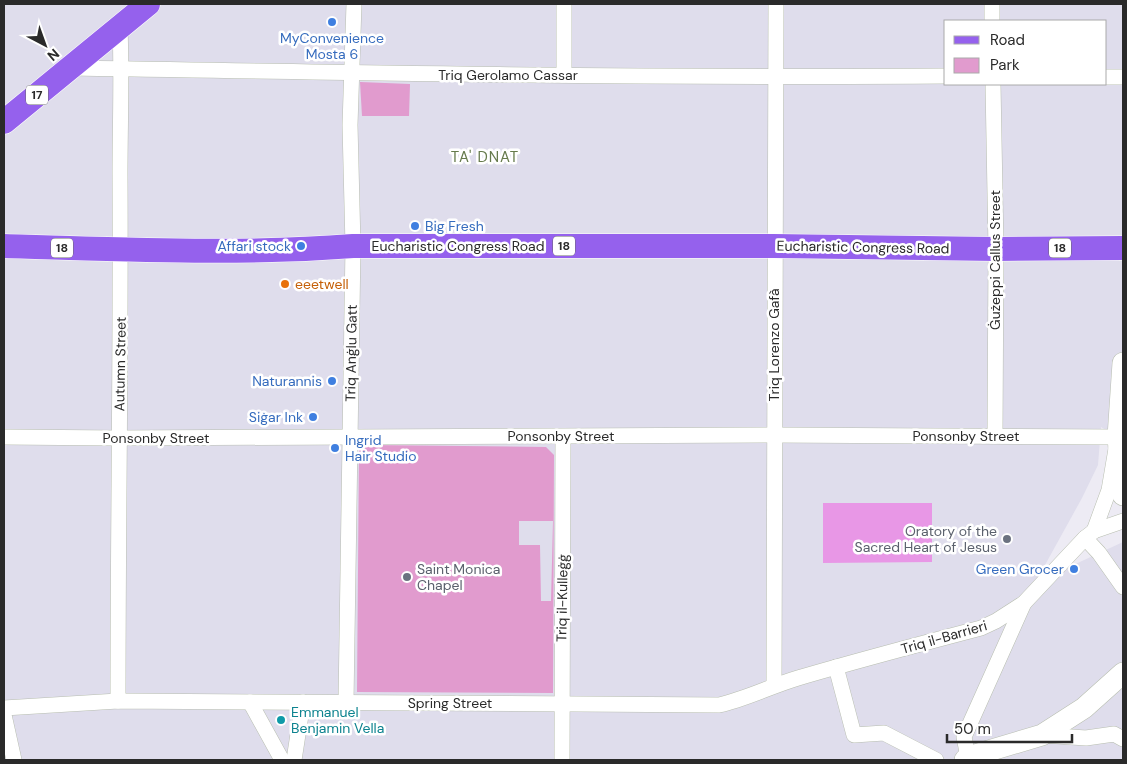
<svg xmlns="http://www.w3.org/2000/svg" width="1127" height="764" font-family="'DM Sans',sans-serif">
	<rect width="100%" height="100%" fill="#dfddec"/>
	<g fill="#e19bce" fill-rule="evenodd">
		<path d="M 360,82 L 410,84 L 409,116 L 362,116 Z"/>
		<path d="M 367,445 L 546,447 L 554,455 L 553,693 L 357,692 L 359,448 ZM 519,521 L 553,521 L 551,601 L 541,601 L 540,545 L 519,545 Z"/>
	</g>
	<path fill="#e897e6" d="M 823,503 L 932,503 L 932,562 L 823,563 Z"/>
	<path fill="#edebf4" d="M 1101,427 L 1118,437 L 1123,436 L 1123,542 L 1069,567 L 1024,603 L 1082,498 L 1098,465 Z"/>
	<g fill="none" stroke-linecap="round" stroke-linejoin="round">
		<g stroke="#b8beb0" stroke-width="16">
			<g id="street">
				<path d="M 992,4 L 992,21"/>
				<path d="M 71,68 C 363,73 654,78 946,76"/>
				<path d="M 564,75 L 564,4"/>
				<path d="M 1106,77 L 1123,77"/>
				<path d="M 993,84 L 996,249 L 995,436"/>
				<path d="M 4,437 L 118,438 L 773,435 L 1118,437 L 1109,490 L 1094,531"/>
				<path d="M 1085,538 L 1099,553 L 1123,587"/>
				<path d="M 836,667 L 854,735 L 884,733 L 936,760"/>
				<path d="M 774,685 L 776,4"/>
				<path d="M 118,701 C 118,526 121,350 120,175 C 120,125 122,76 120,27"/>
				<path d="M 250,702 L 282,760"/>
				<path d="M 346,702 L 353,246 L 350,125 L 354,4"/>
				<path d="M 4,708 L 118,701 L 719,705 C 746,699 771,686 798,678 C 859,660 920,644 981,628 L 996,621 L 1024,603 L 1085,538 L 1094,531 L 1123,521"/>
				<path d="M 4,715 L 14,760"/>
				<path d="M 1042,735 L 1086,738 L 1114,734 L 1123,739"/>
				<path d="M 968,757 L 964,737 L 1024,603"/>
				<path d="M 294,760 L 303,702"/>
				<path d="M 562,760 L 563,437"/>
			</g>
		</g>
		<g stroke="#b8beb0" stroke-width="22">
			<g id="secondary">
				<path d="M 1123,363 L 1118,437 L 1123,495"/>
				<path d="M 965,760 L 968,757 L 1042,735 L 1084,708 L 1123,673"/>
			</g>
		</g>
		<g stroke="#fff" stroke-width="25">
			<g id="primary">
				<path d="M 4,122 L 148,4"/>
				<path d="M 4,246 C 120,249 237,255 353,246 L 774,246 L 996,249 L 1123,248"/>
			</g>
		</g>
		<use href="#street" stroke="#fff" stroke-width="15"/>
		<use href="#secondary" stroke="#fff" stroke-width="21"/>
		<use href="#primary" stroke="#9561ed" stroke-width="24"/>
	</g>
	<g fill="#3f7fe0" stroke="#fff" stroke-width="2">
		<circle cx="332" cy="22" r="5"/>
		<circle cx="415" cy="226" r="5"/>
		<circle cx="301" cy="246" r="5"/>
		<circle cx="332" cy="381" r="5"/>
		<circle cx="313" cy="417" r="5"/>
		<circle cx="335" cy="448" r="5"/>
		<circle cx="1074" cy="569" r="5"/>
	</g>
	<circle fill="#e8710a" stroke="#fff" stroke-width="2" cx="285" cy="284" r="5"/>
	<g fill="#6b7280" stroke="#fff" stroke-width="2">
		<circle cx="1007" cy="539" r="5"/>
		<circle cx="407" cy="577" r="5"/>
	</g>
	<circle fill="#0f9aa8" stroke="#fff" stroke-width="2" cx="281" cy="720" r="5"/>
	<g text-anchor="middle" stroke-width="5" stroke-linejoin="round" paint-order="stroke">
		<g fill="#fff" stroke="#6a6a6a" stroke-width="1">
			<rect x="26" y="85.5" width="22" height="19" rx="4"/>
			<rect x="553" y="236.5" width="22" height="19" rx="4"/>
			<rect x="51" y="238.5" width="22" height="19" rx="4"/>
			<rect x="1049" y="238.5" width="22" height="19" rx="4"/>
		</g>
		<g font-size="12" font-weight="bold" fill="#2a2a2a">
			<text x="37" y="99">17</text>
			<text x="564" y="250">18</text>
			<text x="62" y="252">18</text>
			<text x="1060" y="252">18</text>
		</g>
		<g font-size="14" fill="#366cbe" stroke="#fff" text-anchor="end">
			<text x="332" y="43" text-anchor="middle">MyConvenience<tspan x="332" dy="16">Mosta 6</tspan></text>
			<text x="425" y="231" text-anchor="start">Big Fresh</text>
			<text x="291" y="251">Affari stock</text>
			<text x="322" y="386">Naturannis</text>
			<text x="303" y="422">Siġar Ink</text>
			<text x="345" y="445" text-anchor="start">Ingrid<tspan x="345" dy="16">Hair Studio</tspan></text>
			<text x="1064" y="574">Green Grocer</text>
		</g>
		<g font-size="14" fill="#2a2a2a" stroke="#fff">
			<text x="508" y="80">Triq Gerolamo Cassar</text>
			<text x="458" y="251">Eucharistic Congress Road</text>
			<text transform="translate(863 247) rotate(1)" y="5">Eucharistic Congress Road</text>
			<text transform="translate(995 260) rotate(-90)" y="5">Ġużeppi Callus Street</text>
			<text transform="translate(774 345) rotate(-90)" y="5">Triq Lorenzo Gafà</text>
			<text transform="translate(351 353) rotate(-89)" y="5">Triq Anġlu Gatt</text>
			<text transform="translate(120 364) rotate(-89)" y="5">Autumn Street</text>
			<text x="561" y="441">Ponsonby Street</text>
			<text x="966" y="441">Ponsonby Street</text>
			<text x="156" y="443">Ponsonby Street</text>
			<text transform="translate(562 598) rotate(-89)" y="5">Triq il-Kulleġġ</text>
			<text transform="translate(944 637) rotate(-16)" y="5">Triq il-Barrieri</text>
			<text x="450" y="708">Spring Street</text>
		</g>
		<g font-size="14" fill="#c56008" stroke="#fff" text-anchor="start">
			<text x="295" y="289">eeetwell</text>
		</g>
		<g font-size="14" fill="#5b616d" stroke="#fff" text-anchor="end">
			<text x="997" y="536">Oratory of the<tspan x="997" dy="16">Sacred Heart of Jesus</tspan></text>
			<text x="417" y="574" text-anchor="start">Saint Monica<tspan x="417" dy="16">Chapel</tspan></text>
		</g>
		<g font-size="14" fill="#0d838f" stroke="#fff" text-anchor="start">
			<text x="291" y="717">Emmanuel<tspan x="291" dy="16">Benjamin Vella</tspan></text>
		</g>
		<g font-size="15" letter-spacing="1" fill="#667a4c" stroke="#fff">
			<text x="485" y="162">TA' DNAT</text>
		</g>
	</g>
	<rect width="1127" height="764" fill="none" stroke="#2a2a2a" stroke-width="10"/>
	<rect x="944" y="20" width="162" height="65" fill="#ffffff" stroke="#aaaaaa"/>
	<rect x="954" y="36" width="25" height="8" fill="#9561ed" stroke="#aaaaaa"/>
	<text x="990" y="45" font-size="15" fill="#2a2a2a">Road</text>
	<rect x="954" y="58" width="25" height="15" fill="#e19bce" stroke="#aaaaaa"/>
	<text x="990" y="70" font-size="15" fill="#2a2a2a">Park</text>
	<g transform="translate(45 45) rotate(139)" stroke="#ffffff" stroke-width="4" paint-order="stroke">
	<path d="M0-4L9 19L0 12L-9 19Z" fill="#2a2a2a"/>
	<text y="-8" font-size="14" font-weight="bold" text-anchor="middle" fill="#2a2a2a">N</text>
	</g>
	<path d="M947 734v8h125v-8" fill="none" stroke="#2a2a2a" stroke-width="2.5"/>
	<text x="954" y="734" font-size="15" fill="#2a2a2a" stroke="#ffffff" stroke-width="4" paint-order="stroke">50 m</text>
</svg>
